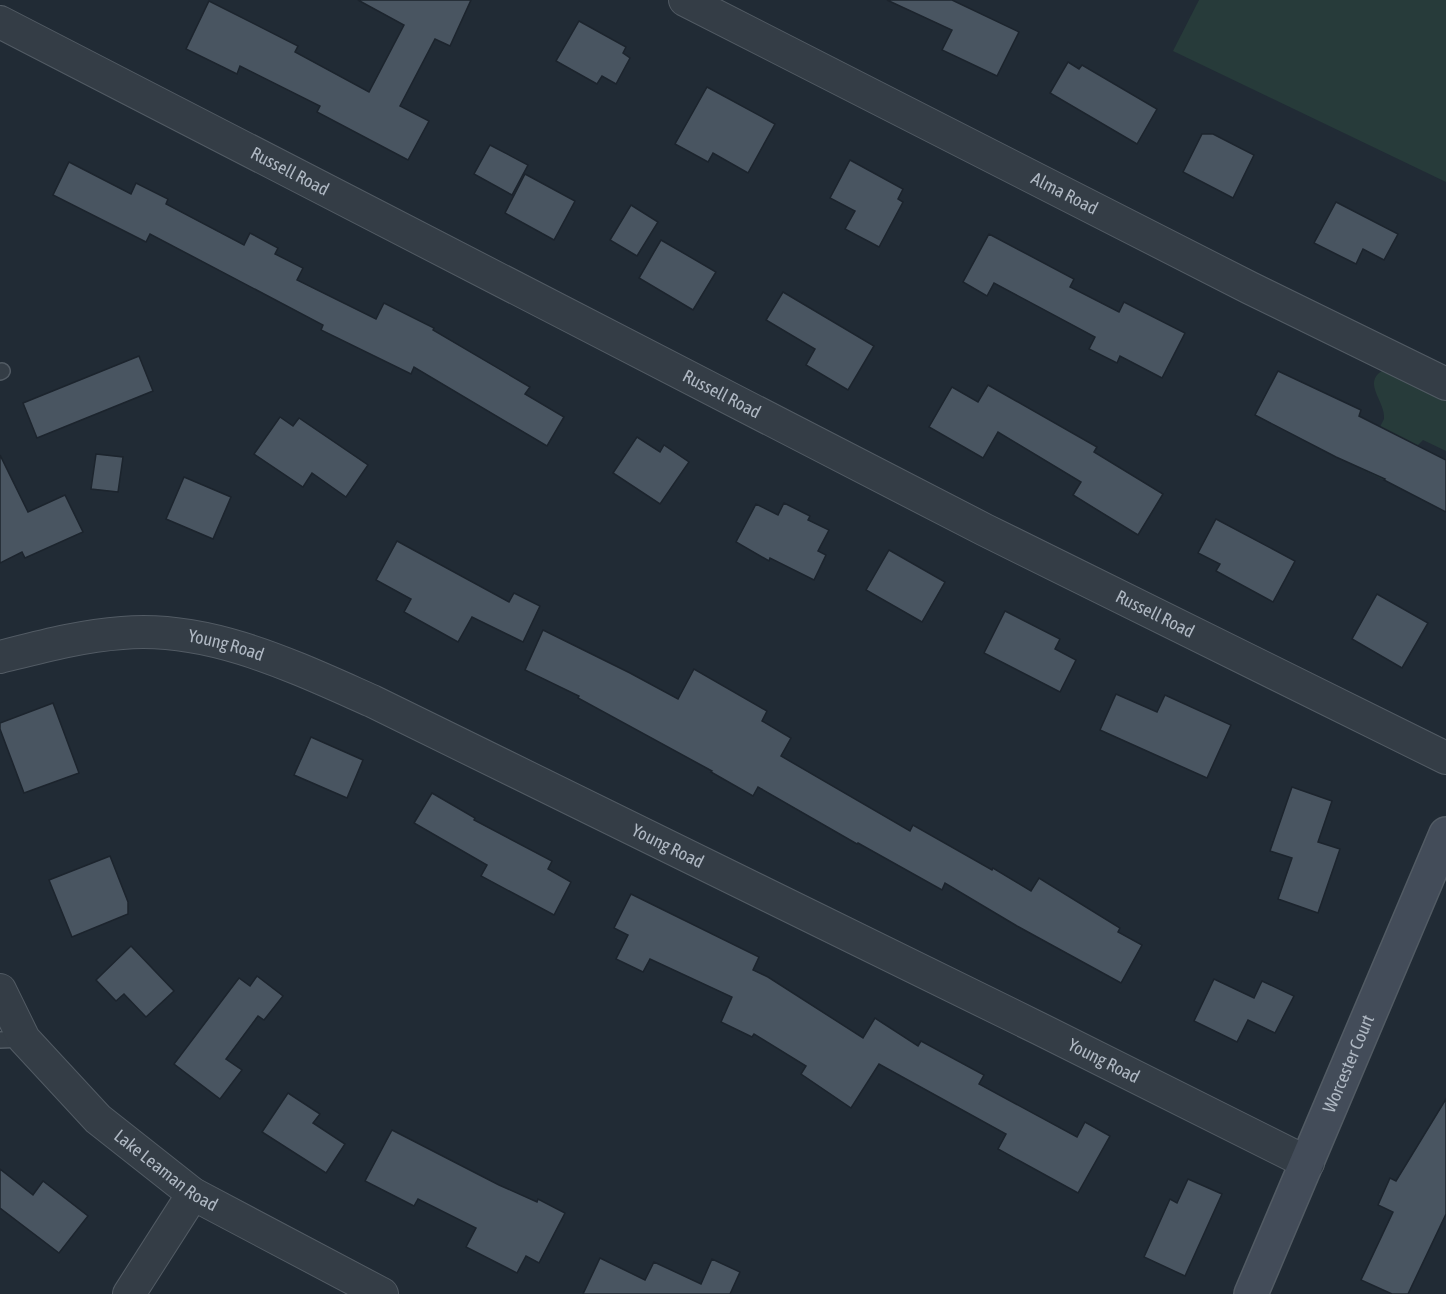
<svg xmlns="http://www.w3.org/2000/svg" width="1446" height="1294" font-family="'Asap Condensed',sans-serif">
	<rect width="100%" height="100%" fill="#212b35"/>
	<g fill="#273b3a">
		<path d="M 1199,0 L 1446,0 L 1446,182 L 1173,51 Z"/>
		<path d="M 1382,371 L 1387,371 L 1446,398 L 1446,451 L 1423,440 L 1417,446 L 1405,439 L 1384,480 L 1359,468 L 1384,419 C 1386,402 1362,383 1382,371 Z"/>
	</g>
	<g fill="#495561" stroke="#1c242d" stroke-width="1.5">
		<path d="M 358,0 L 471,0 L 450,46 L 435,39 L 400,106 L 429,121 L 408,160 L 317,112 L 320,106 L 240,66 L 237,74 L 186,49 L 209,1 L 298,46 L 295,52 L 369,92 L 404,25 Z"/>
		<path d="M 887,0 L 952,0 L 1019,32 L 997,76 L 942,50 L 952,30 Z"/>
		<path d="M 579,21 L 626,47 L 623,53 L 630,58 L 616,84 L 602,76 L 597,84 L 556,61 Z"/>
		<path d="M 1068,62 L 1079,69 L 1082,65 L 1157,109 L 1137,144 L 1050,93 Z"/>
		<path d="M 707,87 L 775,124 L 748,173 L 713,153 L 708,162 L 675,144 Z"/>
		<path d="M 1202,134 L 1213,134 L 1254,155 L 1233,198 L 1183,172 Z"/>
		<path d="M 490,145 L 528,165 L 512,195 L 474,174 Z"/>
		<path d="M 850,160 L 903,189 L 898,199 L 903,202 L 879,247 L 845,229 L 855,211 L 830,198 Z"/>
		<path d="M 69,162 L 131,194 L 136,183 L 168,199 L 166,204 L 244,245 L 250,233 L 278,248 L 275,254 L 303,268 L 297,280 L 376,319 L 384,303 L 434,328 L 433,330 L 530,387 L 525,394 L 564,417 L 547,446 L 414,367 L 411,374 L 321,330 L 323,325 L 150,234 L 146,242 L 53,195 Z"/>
		<path d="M 525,174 L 575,201 L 554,240 L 505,213 Z"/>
		<path d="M 1336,202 L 1398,234 L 1384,260 L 1363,249 L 1356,264 L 1314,243 Z"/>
		<path d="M 631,205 L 658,222 L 637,256 L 610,240 Z"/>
		<path d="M 989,234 L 1074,279 L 1070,287 L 1119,312 L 1124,302 L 1185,333 L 1162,378 L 1120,356 L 1117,363 L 1089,349 L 1095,337 L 994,283 L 987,296 L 963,282 Z"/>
		<path d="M 661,240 L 716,272 L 693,310 L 639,278 Z"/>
		<path d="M 783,292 L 874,346 L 848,390 L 806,365 L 815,349 L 766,320 Z"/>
		<path d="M 139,356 L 153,391 L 37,438 L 23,403 Z"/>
		<path d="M 1278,371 L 1361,410 L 1359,416 L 1446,460 L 1446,512 L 1384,480 L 1385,479 L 1336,457 L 1255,415 Z"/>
		<path d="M 988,385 L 1097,447 L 1094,452 L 1163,494 L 1138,535 L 1073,495 L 1081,482 L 998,432 L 983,458 L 929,427 L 952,387 L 978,402 Z"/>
		<path d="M 280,417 L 293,426 L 299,418 L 368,465 L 346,497 L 312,473 L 303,487 L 254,454 Z"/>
		<path d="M 637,437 L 660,452 L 664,445 L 689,462 L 660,504 L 613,473 Z"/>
		<path d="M 96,454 L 123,457 L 118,492 L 91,489 Z"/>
		<path d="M 0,455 L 28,512 L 65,495 L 83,532 L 25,558 L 22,552 L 0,563 Z"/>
		<path d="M 184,477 L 231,497 L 213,539 L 166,519 Z"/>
		<path d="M 784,503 L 810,516 L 808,520 L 829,530 L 818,551 L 826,555 L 814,580 L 770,558 L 769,561 L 736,542 L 756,504 L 778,515 Z"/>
		<path d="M 1216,519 L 1295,561 L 1273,602 L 1216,571 L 1220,564 L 1198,553 Z"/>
		<path d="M 397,541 L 509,602 L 514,593 L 540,606 L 523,642 L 472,617 L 458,642 L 404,612 L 411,599 L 376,580 Z"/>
		<path d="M 889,550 L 945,582 L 922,622 L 866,590 Z"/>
		<path d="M 1377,594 L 1428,623 L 1402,668 L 1352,639 Z"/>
		<path d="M 1005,611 L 1060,639 L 1055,649 L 1076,660 L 1060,692 L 984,653 Z"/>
		<path d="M 543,630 L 630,673 L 678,699 L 694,669 L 767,711 L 762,721 L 791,738 L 781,756 L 910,831 L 913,825 L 992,870 L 993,868 L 1031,891 L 1039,878 L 1120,928 L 1118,932 L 1142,945 L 1121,983 L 1017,926 L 945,883 L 942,890 L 858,843 L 857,844 L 758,787 L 753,796 L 711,772 L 712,771 L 578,698 L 579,696 L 525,670 Z"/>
		<path d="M 1116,694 L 1157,712 L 1165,695 L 1231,725 L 1207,778 L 1100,730 Z"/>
		<path d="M 53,703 L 79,773 L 24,793 L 0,729 L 0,723 Z"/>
		<path d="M 311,737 L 363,760 L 347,798 L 294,775 Z"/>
		<path d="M 1292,787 L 1332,801 L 1318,842 L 1340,849 L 1318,913 L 1278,899 L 1292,858 L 1270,851 Z"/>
		<path d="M 432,793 L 475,818 L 474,820 L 552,861 L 548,869 L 571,882 L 554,915 L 481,876 L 487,865 L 414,823 Z"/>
		<path d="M 110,856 L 128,902 L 128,914 L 72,937 L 49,880 Z"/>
		<path d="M 631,894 L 759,957 L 753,970 L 768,977 L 863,1038 L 875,1018 L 918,1046 L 921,1041 L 984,1075 L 979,1084 L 1077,1137 L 1085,1122 L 1110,1136 L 1078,1193 L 998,1149 L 1006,1134 L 879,1064 L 851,1108 L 801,1074 L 806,1066 L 754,1034 L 752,1037 L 721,1022 L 732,997 L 650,959 L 643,972 L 616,959 L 628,935 L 614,928 Z"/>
		<path d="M 131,946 L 174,991 L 146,1017 L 124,994 L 116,1001 L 96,980 Z"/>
		<path d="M 257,976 L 283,996 L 264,1020 L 258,1016 L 226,1059 L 242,1070 L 220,1099 L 174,1064 L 239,978 L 250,986 Z"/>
		<path d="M 1214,979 L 1254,998 L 1262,981 L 1294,996 L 1275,1033 L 1248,1020 L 1237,1042 L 1194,1021 Z"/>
		<path d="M 288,1093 L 320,1114 L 313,1123 L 345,1144 L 326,1173 L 262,1132 Z"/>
		<path d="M 1446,1099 L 1446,1214 L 1408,1294 L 1392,1294 L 1361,1280 L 1393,1212 L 1378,1205 L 1390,1178 L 1396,1181 Z"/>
		<path d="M 392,1130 L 499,1185 L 537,1202 L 538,1199 L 565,1213 L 539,1263 L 526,1256 L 517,1273 L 466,1247 L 476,1228 L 418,1199 L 414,1206 L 365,1181 Z"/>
		<path d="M 0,1169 L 33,1195 L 43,1181 L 88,1216 L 59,1253 L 0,1208 Z"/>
		<path d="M 1188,1179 L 1222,1194 L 1185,1276 L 1144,1257 L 1170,1199 L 1177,1203 Z"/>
		<path d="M 600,1258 L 645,1280 L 654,1262 L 701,1284 L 712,1259 L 740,1272 L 730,1294 L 583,1294 Z"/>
	</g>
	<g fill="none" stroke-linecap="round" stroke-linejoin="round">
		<g stroke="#525b64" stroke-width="18">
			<g id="lane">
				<path d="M 0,372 L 2,371"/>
				<path d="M 0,1040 L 24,1039"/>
			</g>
		</g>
		<g stroke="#525b64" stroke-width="34">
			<g id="street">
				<path id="s1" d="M 685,0 L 1250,288 L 1446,384"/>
				<path id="s2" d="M 0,22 L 985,530 L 1446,758"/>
				<path id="s3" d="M 0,657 C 40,647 80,636 122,633 C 209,625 295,667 372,701 L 1038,1028 L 1308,1163"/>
				<path id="s4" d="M 0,990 L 24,1039 L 98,1119 L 193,1194 L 382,1294"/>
				<path d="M 129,1294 L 193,1194"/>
			</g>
		</g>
		<g stroke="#525b64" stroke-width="36">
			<g id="secondary">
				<path id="s5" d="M 1251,1294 L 1446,834"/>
			</g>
		</g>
		<use href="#lane" stroke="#343d46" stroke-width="15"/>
		<use href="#street" stroke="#343d46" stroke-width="32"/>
		<use href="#secondary" stroke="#434c59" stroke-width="33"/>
	</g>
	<g text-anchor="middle" stroke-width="4.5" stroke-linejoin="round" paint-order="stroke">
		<g font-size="18" fill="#afb8c3" stroke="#1a222b">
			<text dy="6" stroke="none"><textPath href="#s2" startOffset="326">Russell Road</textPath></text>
			<text dy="6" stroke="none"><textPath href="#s1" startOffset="426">Alma Road</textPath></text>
			<text dy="6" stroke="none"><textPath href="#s2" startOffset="812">Russell Road</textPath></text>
			<text dy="6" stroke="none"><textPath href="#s2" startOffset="1298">Russell Road</textPath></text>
			<text dy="6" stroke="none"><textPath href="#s3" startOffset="230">Young Road</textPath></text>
			<text dy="6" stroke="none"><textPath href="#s3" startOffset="716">Young Road</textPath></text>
			<text dy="6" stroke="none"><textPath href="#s3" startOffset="1202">Young Road</textPath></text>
			<text dy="6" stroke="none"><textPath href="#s5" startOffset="250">Worcester Court</textPath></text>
			<text dy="6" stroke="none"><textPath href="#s4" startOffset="249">Lake Leaman Road</textPath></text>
		</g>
	</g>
</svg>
